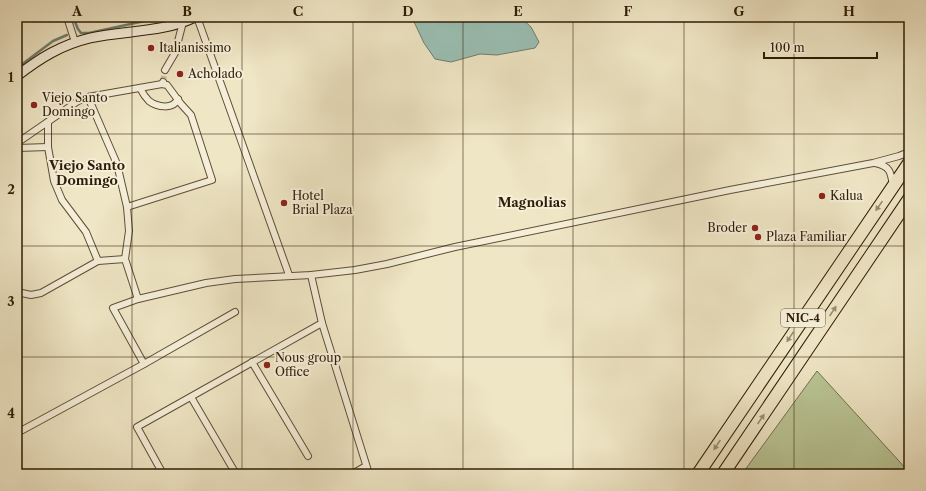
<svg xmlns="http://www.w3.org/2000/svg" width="926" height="491" font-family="'Libre Caslon Text',serif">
	<rect width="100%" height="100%" fill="#efe6c5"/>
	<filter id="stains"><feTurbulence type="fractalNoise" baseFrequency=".005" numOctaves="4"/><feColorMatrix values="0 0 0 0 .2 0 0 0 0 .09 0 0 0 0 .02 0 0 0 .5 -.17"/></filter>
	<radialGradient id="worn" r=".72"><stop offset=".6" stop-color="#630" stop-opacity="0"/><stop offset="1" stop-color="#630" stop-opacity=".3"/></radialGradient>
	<path fill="#b9c595" stroke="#74704e" d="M 817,371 L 909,472 L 909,474 L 742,474 Z"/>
	<path fill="#9ac0b5" stroke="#6f7e6f" d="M 411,17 L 520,17 L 531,27 L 539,42 L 535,48 L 497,55 L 480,54 L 451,62 L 435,59 L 424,43 L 415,24 Z"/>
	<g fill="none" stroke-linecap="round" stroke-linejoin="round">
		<g stroke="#6f7e6f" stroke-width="2.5">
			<path d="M 73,17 L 78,29 L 81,33 L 89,33 L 163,17"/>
			<path d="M 17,68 L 53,41 L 67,35"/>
		</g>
		<path stroke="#c9be9f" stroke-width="6" stroke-dasharray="6 3" stroke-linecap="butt" d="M 163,82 L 165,70"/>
		<g stroke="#5f4e36" stroke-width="8">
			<g id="street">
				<path d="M 67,17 L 75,42"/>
				<path d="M 197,17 L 289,275"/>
				<path d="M 165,70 L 175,53 L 183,22"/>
				<path d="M 140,88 C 142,92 145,97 149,101 C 157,107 173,110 178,99"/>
				<path d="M 88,97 L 117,164 L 127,207 L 129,231 L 125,259 L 138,299"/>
				<path d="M 48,122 L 48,147 L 54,181 L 62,200 L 86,232 L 98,261"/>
				<path d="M 17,143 L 78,101 L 88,97 L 162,84 L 163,82"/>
				<path d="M 17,148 L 48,147"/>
				<path d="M 875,163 C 890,166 891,172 893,186"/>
				<path d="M 127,207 L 212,180 L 191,115 L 181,104 L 167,85 L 162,84"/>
				<path d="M 17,292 L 31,295 L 41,293 L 98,261 L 125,259"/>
				<path d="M 322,323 L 369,474"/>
				<path d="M 252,362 L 308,456"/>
				<path d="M 144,364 L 113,308 L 138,299 L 206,283 L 235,279 L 311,275 L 355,270 L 387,264 L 455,247 L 730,190 L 873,163 L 899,156 L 909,152"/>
				<path d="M 191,397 L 236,474"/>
				<path d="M 17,433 L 144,364 L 235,312"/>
				<path d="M 163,474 L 137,427 L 322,323 L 311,275"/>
				<path d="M 352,474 L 366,466"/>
			</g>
		</g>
		<g stroke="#2f1c06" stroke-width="11">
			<path id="secondary" d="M 17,76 C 40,58 61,45 90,38 C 125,30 163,33 195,17"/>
		</g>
		<g stroke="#2f1c06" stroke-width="14">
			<g id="highway">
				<path d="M 698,474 L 909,163"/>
				<path d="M 723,474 L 909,199"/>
			</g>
		</g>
		<use href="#street" stroke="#f5efd9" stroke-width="6"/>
		<use href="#secondary" stroke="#f5efd9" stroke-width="9"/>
		<use href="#highway" stroke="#efe6c5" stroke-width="12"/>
	</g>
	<defs><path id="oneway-solid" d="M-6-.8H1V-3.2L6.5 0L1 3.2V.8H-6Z"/></defs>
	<g fill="#998b6f">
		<use href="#oneway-solid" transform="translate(879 206) rotate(125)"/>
		<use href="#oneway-solid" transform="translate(833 311) rotate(-56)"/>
		<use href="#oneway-solid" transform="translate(790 337) rotate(124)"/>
		<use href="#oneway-solid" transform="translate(761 419) rotate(-56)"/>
		<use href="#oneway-solid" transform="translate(717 445) rotate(124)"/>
	</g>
	<path fill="none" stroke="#2f1c06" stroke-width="1" stroke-opacity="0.55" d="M 132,17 L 132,474M 242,17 L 242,474M 353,17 L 353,474M 463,17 L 463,474M 573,17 L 573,474M 684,17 L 684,474M 794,17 L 794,474M 17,134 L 909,134M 17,246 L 909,246M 17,357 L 909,357"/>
	<g fill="#8f2418" stroke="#f5efd9" stroke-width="1.5">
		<circle cx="151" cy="48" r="4"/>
		<circle cx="180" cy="74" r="4"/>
		<circle cx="34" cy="105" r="4"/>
		<circle cx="822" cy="196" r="4"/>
		<circle cx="284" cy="203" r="4"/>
		<circle cx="755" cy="228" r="4"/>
		<circle cx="758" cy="237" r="4"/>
		<circle cx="267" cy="365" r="4"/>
	</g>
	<g text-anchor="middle" stroke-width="4" stroke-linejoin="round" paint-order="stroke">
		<rect fill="#f5efd9" stroke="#6a5b45" stroke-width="1" x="781" y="309" width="44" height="18" rx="3"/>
		<g font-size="11" font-weight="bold" fill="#2f1c06">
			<text x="803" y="322">NIC-4</text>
		</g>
		<g font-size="12" fill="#2f1c06" stroke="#f5efd9" text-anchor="start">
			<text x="159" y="52">Italianissimo</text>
			<text x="188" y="78">Acholado</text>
			<text x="42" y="102">Viejo Santo<tspan x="42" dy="14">Domingo</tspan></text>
			<text x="292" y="200">Hotel<tspan x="292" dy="14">Brial Plaza</tspan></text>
			<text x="830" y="200">Kalua</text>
			<text x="747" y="232" text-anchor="end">Broder</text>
			<text x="766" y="241">Plaza Familiar</text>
			<text x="275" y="362">Nous group<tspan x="275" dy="14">Office</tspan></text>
		</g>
		<g font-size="13" font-weight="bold" fill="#2f1c06" stroke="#f5efd9">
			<text x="87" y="170">Viejo Santo<tspan x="87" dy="15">Domingo</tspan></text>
			<text x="532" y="207">Magnolias</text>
		</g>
	</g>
	<rect width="926" height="491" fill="none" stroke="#efe6c5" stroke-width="44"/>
	<path d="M764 52v6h113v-6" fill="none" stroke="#2f1c06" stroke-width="2"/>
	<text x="770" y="52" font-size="12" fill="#2f1c06" stroke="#f5efd9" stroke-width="3" paint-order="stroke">100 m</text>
	<rect x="22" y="22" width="882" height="447" fill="none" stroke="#2f1c06" stroke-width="1.5"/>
	<g font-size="13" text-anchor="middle" font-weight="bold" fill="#2f1c06">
		<text x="77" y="16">A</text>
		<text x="187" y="16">B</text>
		<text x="298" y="16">C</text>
		<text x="408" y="16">D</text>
		<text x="518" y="16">E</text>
		<text x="628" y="16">F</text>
		<text x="739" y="16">G</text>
		<text x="849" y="16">H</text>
		<text x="11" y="82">1</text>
		<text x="11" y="194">2</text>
		<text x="11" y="306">3</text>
		<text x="11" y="418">4</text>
	</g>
	<rect width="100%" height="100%" filter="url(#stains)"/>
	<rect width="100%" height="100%" fill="url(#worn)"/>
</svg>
